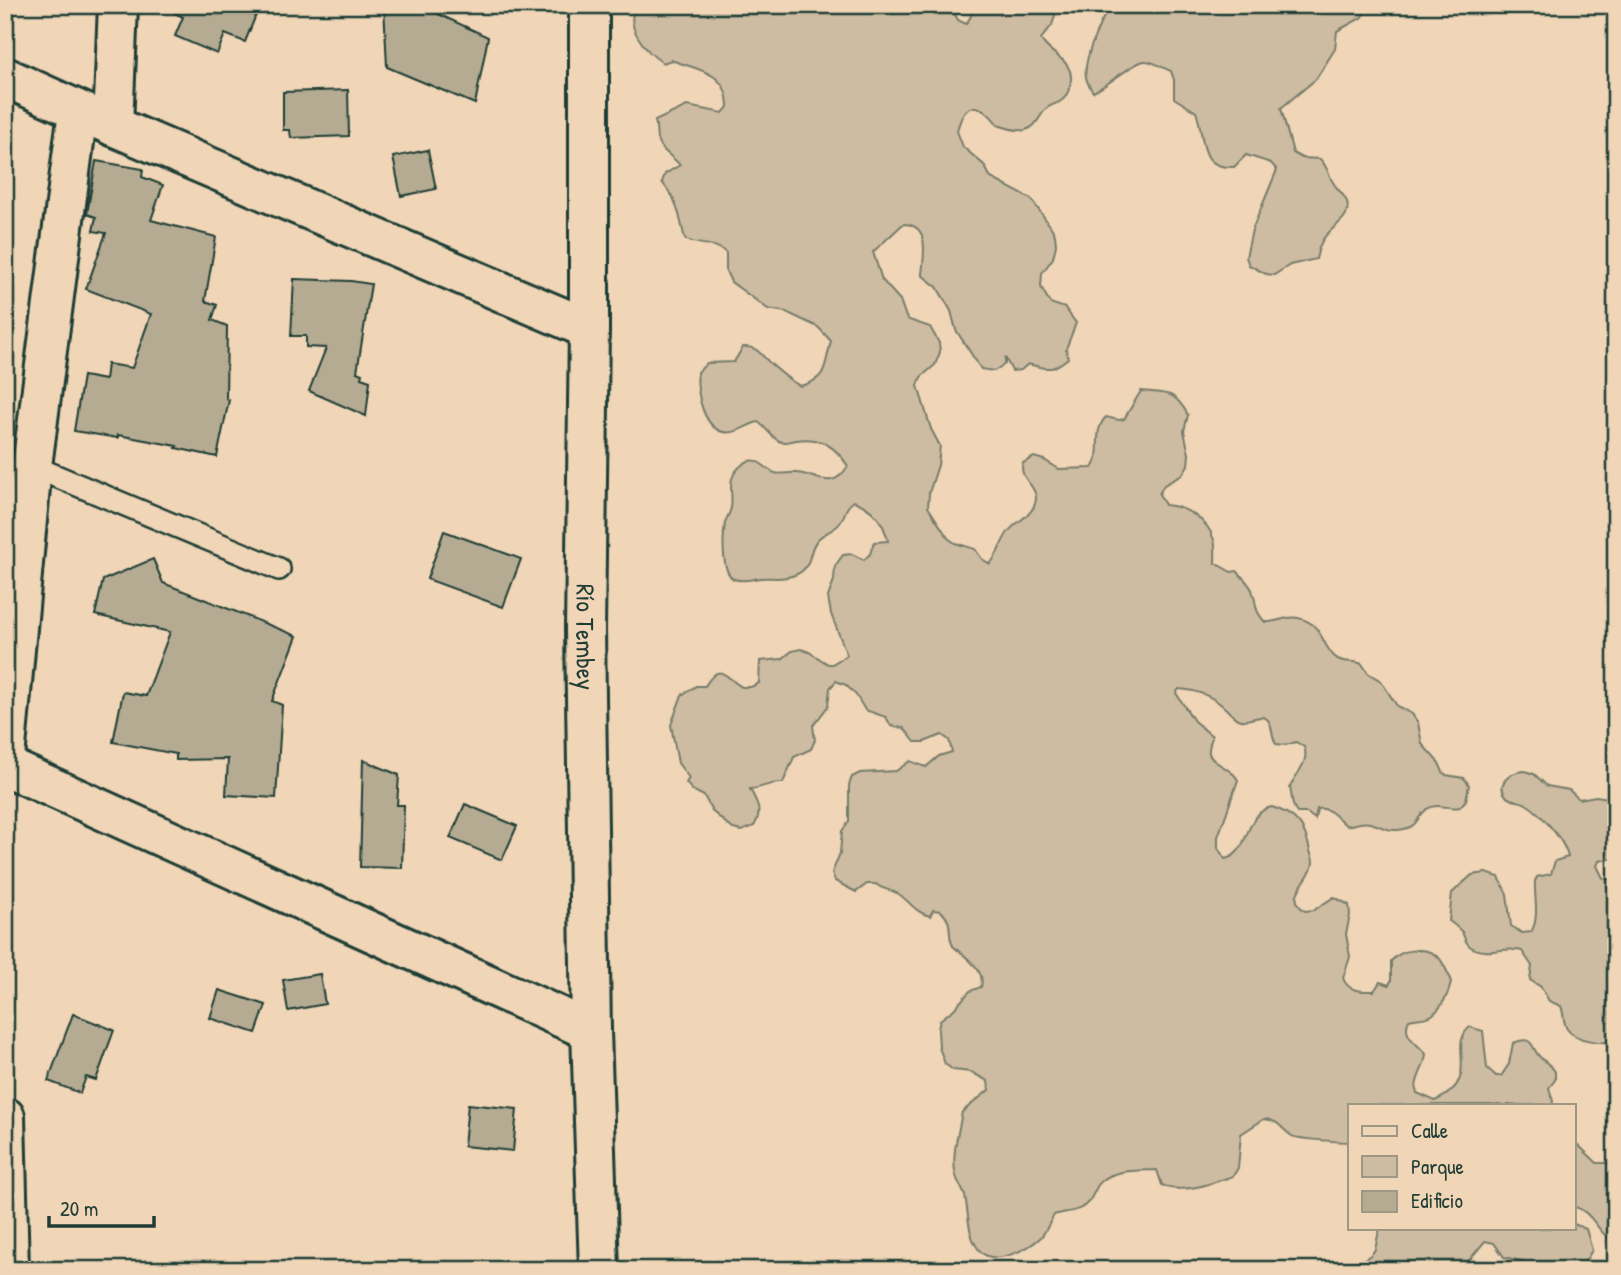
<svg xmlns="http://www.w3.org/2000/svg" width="1621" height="1275" font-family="'Patrick Hand',sans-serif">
	<rect width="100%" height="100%" fill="#f0d5b7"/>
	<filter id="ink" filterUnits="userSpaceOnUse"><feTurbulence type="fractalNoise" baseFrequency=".0143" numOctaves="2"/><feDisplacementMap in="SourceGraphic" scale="14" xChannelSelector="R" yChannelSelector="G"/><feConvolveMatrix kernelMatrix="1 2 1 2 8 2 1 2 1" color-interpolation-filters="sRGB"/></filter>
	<g filter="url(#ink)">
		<g fill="#cebca2" stroke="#767c6b" stroke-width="2">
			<path d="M 638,5 L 745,5 L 753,9 L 770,9 L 772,5 L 950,5 L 958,20 L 966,24 L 971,16 L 970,8 L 972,5 L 1058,5 L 1052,25 L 1041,39 C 1047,53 1065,56 1070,71 C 1073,80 1069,95 1061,101 C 1057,104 1052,104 1047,108 C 1039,115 1037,128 1025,130 C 1016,131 1006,128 998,125 C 981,102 965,98 957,131 L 963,147 L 984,165 L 991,178 L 1031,199 L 1051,227 L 1055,235 L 1056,245 L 1053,258 L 1042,273 L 1041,287 L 1050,303 L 1065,308 L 1076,323 L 1066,349 L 1068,358 C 1051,372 1048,369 1028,364 L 1021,370 L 1012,371 L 1005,357 L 1005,364 L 994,371 L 981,369 L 956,330 L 951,311 L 937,287 L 922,275 C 923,258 932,224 903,224 L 873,252 L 882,280 L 900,300 L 906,317 L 909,320 L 930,327 L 939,343 L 940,352 L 935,365 L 921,377 L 918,386 L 931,429 L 940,446 L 938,465 L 929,493 L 928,507 L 948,538 L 955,543 L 975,549 L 982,559 L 990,564 C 999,554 1001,541 1009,531 C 1018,519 1036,515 1036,497 C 1035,484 1018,478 1023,463 L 1034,457 L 1044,460 L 1059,469 L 1092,468 C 1104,453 1091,432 1106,417 L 1119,420 L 1124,419 L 1141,391 C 1168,394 1174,390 1188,415 L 1184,431 L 1189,454 L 1188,465 L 1182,475 L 1164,485 L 1159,494 L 1165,505 C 1184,506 1208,519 1214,540 C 1216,547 1215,555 1215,563 L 1231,572 L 1237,571 C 1242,577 1249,583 1252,590 C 1258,605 1252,607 1265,622 C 1276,623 1288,615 1298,618 C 1323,623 1321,645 1335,657 C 1342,664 1353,660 1362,664 L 1368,673 L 1381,681 L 1397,706 L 1412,714 L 1418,723 L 1422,744 L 1439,763 L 1443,772 L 1446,775 L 1464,778 L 1469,785 L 1466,800 L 1460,807 C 1450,810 1437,802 1427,809 C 1414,819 1420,828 1397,830 C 1385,831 1380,825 1370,823 C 1363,821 1354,824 1347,826 C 1336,818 1332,807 1317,809 L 1315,819 L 1307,813 L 1297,813 L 1293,805 L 1290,787 C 1296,773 1310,762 1304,747 L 1296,742 L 1286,745 L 1276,744 C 1271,736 1273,724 1267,719 C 1261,713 1249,722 1241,720 C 1234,719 1230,712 1224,707 C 1212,696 1195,690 1179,689 L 1176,693 L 1194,721 L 1212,736 C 1211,741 1208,749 1209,753 C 1211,764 1233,768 1238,780 L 1218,837 L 1218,848 L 1225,859 C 1251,854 1243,812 1272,807 C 1297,815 1305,826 1310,851 C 1311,854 1313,858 1313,862 C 1313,879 1282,896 1305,911 L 1314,910 L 1334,897 L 1349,905 L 1350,915 L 1346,934 L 1350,957 L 1343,978 C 1348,992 1361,991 1374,991 L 1380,982 L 1389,985 L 1391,981 L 1391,961 C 1401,949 1427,945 1439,958 C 1444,963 1447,973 1451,979 C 1451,990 1442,1008 1432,1015 C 1426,1019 1416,1018 1409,1020 C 1401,1036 1417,1043 1426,1054 C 1425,1068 1413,1081 1417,1093 L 1435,1101 C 1484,1079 1446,1047 1470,1027 L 1483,1031 L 1487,1068 L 1496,1076 L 1501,1076 L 1509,1064 L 1513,1043 C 1533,1035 1530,1045 1539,1056 C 1545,1063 1551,1064 1555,1072 L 1555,1080 L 1549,1088 L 1553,1101 L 1552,1105 L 1350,1105 L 1350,1142 C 1343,1142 1296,1139 1292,1136 C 1281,1129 1279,1120 1264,1119 L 1241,1134 L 1238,1168 L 1233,1176 C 1213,1183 1182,1195 1162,1185 L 1157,1170 C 1138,1171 1111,1168 1098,1185 C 1093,1193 1091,1203 1081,1208 C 1074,1212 1063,1212 1054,1215 C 1049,1223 1046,1232 1040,1238 C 1028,1249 995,1266 981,1252 C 967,1238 969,1214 965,1196 C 962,1187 956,1181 955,1171 C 952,1152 959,1131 962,1112 L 989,1090 L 988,1081 L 971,1072 L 953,1070 L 945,1064 L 939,1047 L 938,1029 L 940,1020 L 954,1009 L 970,991 L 981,987 C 986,969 965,957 953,946 C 946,932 955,925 941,911 L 933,910 L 930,916 C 915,913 909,900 897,893 C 889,889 883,890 876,884 L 867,884 L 856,892 L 835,881 L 832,873 L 840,853 L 842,831 L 849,821 L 849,785 L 852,777 L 860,773 L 896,771 L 910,761 L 926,767 L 939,756 L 952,752 L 949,740 L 942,735 L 924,742 L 915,742 L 904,728 L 891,726 L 886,717 L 865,710 L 856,695 L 846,685 L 836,681 L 830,688 L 828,706 L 813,726 L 815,740 L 811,749 L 794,757 L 783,783 C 770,782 763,788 750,789 C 757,803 763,811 754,826 L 742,831 L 733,829 L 713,812 L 704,796 L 692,790 L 686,783 L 689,778 L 678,763 L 671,725 L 682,695 L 696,686 L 705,686 C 721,660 725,678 742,687 L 751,687 L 759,683 L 760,661 L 782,659 L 792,651 L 801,649 L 809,652 L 828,664 L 832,664 L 847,655 L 831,614 L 828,597 L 834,580 L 835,566 L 843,555 L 852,554 L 864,560 L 870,554 L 874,542 L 888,541 C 884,522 872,508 854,501 C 844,508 846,514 840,523 C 835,530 824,533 818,539 C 807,550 814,566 797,574 C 785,580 773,577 760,578 C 752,579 742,582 734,579 C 721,573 723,536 725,523 C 726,518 730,514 731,508 C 734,491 724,479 743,464 C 757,454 763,468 775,473 C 782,475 789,472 797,473 C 818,475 832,492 848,466 C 835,446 820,436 796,440 C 790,441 785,444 779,441 C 771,437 766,427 758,422 C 749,424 740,431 732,432 C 704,437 695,391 698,372 L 707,363 L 734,362 L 743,347 C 759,346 761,356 772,365 C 780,372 790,381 800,386 C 828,379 824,367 831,341 L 818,327 L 786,312 L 768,309 L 731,282 L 726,271 L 726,253 C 714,241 699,247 685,239 L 679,214 L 673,197 L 662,182 L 665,174 L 680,165 C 673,157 660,150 657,139 C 656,132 657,128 655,121 L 687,106 L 723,113 L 728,107 C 728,72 699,70 671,60 L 663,63 C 646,52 621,23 638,5 Z"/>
			<path d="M 1113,5 L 1370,5 L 1361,18 L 1337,31 L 1335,49 L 1316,79 L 1281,108 L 1293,153 L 1302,158 L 1320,159 C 1328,167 1328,175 1334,184 C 1338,190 1344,194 1347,202 C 1352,219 1332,226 1324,238 C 1319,244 1318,251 1316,259 L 1290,265 L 1274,275 L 1266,274 L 1249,265 L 1246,257 L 1252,230 L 1277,170 L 1271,163 L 1246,155 L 1234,167 C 1197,169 1206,138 1196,112 L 1174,98 L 1174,80 L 1171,71 C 1163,68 1153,61 1145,61 C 1135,61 1106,87 1093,92 C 1090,87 1087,83 1086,77 C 1083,61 1101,15 1113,5 Z"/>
			<path d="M 1525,771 L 1534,774 L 1547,786 L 1569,790 L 1579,799 L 1596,796 L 1616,799 L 1616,858 L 1599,861 L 1597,866 L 1603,878 L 1616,881 L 1616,1041 C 1603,1044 1575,1041 1567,1029 C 1563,1023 1564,1013 1561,1006 L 1549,1001 L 1541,987 L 1530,980 L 1532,966 L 1522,951 C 1506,945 1487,957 1471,947 C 1465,943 1465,938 1462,932 C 1458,928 1454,924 1449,921 L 1452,893 L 1472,875 L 1486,873 L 1499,877 L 1507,894 L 1511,926 L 1522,933 L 1531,932 C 1540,918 1534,897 1535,881 L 1537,877 L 1551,874 L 1555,861 L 1568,857 C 1565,841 1540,812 1526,804 C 1520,800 1511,802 1506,796 C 1495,782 1513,771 1525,771 Z"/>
			<path d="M 1574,1141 L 1597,1163 L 1609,1163 L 1616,1156 L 1616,1243 C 1599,1236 1592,1210 1574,1207 Z"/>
			<path d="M 1574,1224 L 1586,1229 L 1592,1250 L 1580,1270 L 1531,1270 L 1531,1266 L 1522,1261 L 1504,1257 L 1494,1243 L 1485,1241 L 1461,1270 L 1350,1270 C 1356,1259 1368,1261 1374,1251 C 1378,1244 1376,1235 1381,1228 L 1574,1228 Z"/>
		</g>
		<g fill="#b5ab93" stroke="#1f3d34" stroke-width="2">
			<path d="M 158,5 L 260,5 L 245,42 L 225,34 L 217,54 L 175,36 L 183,17 Z"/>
			<path d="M 384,5 L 419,5 L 488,37 L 475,104 L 387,67 Z"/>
			<path d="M 348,90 L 349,136 L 291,138 L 290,130 L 283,130 L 283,92 Z"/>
			<path d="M 428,150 L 436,189 L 401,196 L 393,157 Z"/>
			<path d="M 96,161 L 143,169 L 142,177 L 163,185 L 151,220 L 216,237 L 205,301 L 217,305 L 212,320 L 227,326 L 226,399 L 229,400 L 217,457 L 176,448 L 177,446 L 118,435 L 118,438 L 74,431 L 83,376 L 105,380 L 107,364 L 132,368 L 151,314 L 86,289 L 106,233 L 93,231 L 96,217 L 87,214 Z"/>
			<path d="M 294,279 L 351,281 L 371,284 L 357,372 L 362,374 L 361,378 L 370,381 L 366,416 L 309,391 L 326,348 L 306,347 L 306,336 L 291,336 Z"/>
			<path d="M 444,531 L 521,559 L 503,607 L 427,579 Z"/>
			<path d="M 153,559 L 163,583 L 297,636 L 272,701 L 282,705 L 276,798 L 226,795 L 228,759 L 176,760 L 176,754 L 113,742 L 123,692 L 146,696 L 170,632 L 95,615 L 103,580 Z"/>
			<path d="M 363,760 L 399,775 L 397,805 L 404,805 L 402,868 L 360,867 Z"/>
			<path d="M 465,804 L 517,826 L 502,860 L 450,838 Z"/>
			<path d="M 320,974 L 325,1004 L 288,1011 L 283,980 Z"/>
			<path d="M 219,990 L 266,1005 L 256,1033 L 210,1018 Z"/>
			<path d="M 73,1014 L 114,1030 L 96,1080 L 86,1077 L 80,1093 L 48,1081 Z"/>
			<path d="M 468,1104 L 517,1109 L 513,1151 L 464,1146 Z"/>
		</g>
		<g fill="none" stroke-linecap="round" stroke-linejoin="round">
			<g stroke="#1f3d34" stroke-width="26">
				<path id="service" d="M 32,466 L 279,569"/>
			</g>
			<g stroke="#1f3d34" stroke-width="44">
				<g id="minor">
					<path id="s1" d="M 589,5 L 589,329 L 585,630 L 591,1031 L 599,1270"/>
					<path d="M 5,77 L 113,126 L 589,329"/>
					<path d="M 113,126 L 118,5"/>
					<path d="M 5,758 L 32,466 L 78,111"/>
					<path d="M 5,766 L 591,1031"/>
					<path d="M 5,1117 L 9,1270"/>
				</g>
			</g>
			<use href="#service" stroke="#f0d5b7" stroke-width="21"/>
			<use href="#minor" stroke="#f0d5b7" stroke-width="38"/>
		</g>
	</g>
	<g text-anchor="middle" stroke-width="5" stroke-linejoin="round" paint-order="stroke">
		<g font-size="26" fill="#1f3d34" stroke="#f0d5b7">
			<text dy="9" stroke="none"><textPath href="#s1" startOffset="632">Río Tembey</textPath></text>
		</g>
	</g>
	<rect width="1621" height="1275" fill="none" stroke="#f0d5b7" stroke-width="28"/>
	<rect x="14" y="14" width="1593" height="1247" fill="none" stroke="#1f3d34" stroke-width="2.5" filter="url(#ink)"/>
	<rect x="1348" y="1104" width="228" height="126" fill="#f0d5b7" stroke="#9c9883" stroke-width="2"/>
	<rect x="1362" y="1126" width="35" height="10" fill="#f0d5b7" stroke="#9c9883" stroke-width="2"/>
	<text x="1411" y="1138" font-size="21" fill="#1f3d34">Calle</text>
	<rect x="1362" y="1156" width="35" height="21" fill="#cebca2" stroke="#9c9883" stroke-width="2"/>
	<text x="1411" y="1174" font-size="21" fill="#1f3d34">Parque</text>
	<rect x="1362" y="1191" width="35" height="21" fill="#b5ab93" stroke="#9c9883" stroke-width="2"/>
	<text x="1411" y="1208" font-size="21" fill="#1f3d34">Edificio</text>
	<path d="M49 1216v10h105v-10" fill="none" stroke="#1f3d34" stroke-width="3.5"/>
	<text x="60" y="1216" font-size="21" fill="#1f3d34" stroke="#f0d5b7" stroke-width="5" paint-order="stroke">20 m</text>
</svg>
